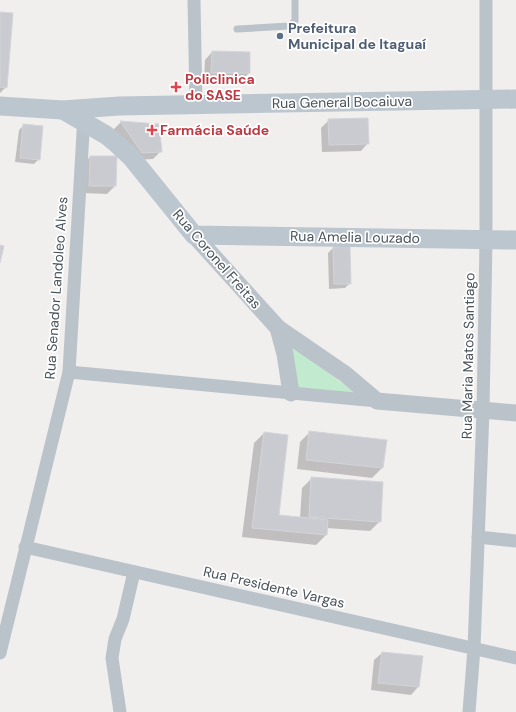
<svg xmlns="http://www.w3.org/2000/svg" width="516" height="712" font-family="'DM Sans',sans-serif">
	<rect width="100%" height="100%" fill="#f1eeee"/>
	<path fill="#c1eace" d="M 288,342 L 356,394 L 298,389 Z"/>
	<g fill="#0003">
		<path d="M 0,13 L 6,87 L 0,93 Z"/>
		<path d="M 212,52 L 249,53 L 249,73 L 241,81 L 204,80 L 205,60 Z"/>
		<path d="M 329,120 L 368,143 L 361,151 L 322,152 L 321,128 Z"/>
		<path d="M 121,122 L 158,125 L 161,151 L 153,159 L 134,160 L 113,130 Z"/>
		<path d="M 24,125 L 39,159 L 34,164 L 15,162 L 19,130 Z"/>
		<path d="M 90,157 L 115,186 L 107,194 L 82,193 L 83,164 Z"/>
		<path d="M 349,247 L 350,283 L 345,288 L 329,289 L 328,253 L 333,248 Z"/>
		<path d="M 310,432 L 385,441 L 382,468 L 372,478 L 297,469 L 300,442 Z"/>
		<path d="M 264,433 L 277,516 L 300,518 L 302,488 L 312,478 L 380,521 L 370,531 L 326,528 L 326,535 L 316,545 L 242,537 L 254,443 Z"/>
		<path d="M 382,653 L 422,657 L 418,687 L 411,695 L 371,690 L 374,660 Z"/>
	</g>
	<g fill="#c9cbd0" stroke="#d3d5d9">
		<path d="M 0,12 L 13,13 L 7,88 L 0,87 Z"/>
		<path d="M 212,51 L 250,52 L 250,73 L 211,73 Z"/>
		<path d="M 368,118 L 369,144 L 329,145 L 328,119 Z"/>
		<path d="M 120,121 L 159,124 L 162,152 L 142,153 Z"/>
		<path d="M 23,124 L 43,126 L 40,160 L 20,158 Z"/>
		<path d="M 90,156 L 117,156 L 116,186 L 89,186 Z"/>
		<path d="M 0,245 L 4,246 L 0,263 Z"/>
		<path d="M 350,246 L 351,284 L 334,284 L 333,247 Z"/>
		<path d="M 309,431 L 387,440 L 383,468 L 306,460 Z"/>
		<path d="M 264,432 L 288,435 L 279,515 L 328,520 L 327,535 L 252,528 Z"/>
		<path d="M 311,477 L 383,482 L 381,522 L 309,517 Z"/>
		<path d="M 382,652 L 423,656 L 419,687 L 378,683 Z"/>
	</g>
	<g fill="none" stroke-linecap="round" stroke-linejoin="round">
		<path stroke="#bbc3ca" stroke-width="7" d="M 237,29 L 289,26 L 295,21 L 295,0"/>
		<g stroke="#bbc3ca" stroke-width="13">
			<path d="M 194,0 L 196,104"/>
			<path d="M 69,372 L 377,401"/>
			<path d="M 478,537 L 516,541"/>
			<path d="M 25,547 L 516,658"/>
			<path d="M 0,653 L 69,372 L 84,116"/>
			<path d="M 120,712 L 112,658 L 115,639 L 123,619 L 134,572"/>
			<path d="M 469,712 L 474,648 L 483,411 L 486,240 L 486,0"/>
		</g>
		<g stroke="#bbc3ca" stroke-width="17">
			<path d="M 194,235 L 278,328 L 345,374 L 377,401 L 516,413"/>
			<path d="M 278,328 L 285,354 L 291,393"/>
		</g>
		<g stroke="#bcc6ce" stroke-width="19">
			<path d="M 0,106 L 63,110 L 119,106 L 516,99"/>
			<path d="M 63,110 L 106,135 L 117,144 L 131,157 L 194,235 L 516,240"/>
		</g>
	</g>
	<circle fill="#5c6f8a" stroke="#fff" stroke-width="1.5" cx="280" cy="36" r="4"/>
	<g fill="#e0444e" stroke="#fff" stroke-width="1.5">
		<path d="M174 81h4v4h4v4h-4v4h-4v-4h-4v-4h4z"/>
		<path d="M150 124h4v4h4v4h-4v4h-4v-4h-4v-4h4z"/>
	</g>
	<g text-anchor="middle" stroke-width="3.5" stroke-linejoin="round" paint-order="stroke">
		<g font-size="14" font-weight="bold" fill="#4e5e75" stroke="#fff" text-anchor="start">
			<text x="288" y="33">Prefeitura<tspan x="288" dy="16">Municipal de Itaguaí</tspan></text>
		</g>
		<g font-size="14" font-weight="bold" fill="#be3a42" stroke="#fff" text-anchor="start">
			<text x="185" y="84">Policlinica<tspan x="185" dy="16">do SASE</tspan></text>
			<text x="160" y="135">Farmácia Saúde</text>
		</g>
		<g font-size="14" fill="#48525a" stroke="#fff">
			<text transform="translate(342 102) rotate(-1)" y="5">Rua General Bocaiuva</text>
			<text transform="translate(355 237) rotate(1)" y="5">Rua Amelia Louzado</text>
			<text transform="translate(217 259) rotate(49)" y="5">Rua Coronel Freitas</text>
			<text transform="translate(56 288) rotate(-86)" y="5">Rua Senador Landoleo Alves</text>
			<text transform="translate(468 356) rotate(-89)" y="5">Rua Maria Matos Santiago</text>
			<text transform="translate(274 587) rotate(13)" y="5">Rua Presidente Vargas</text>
		</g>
	</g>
</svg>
